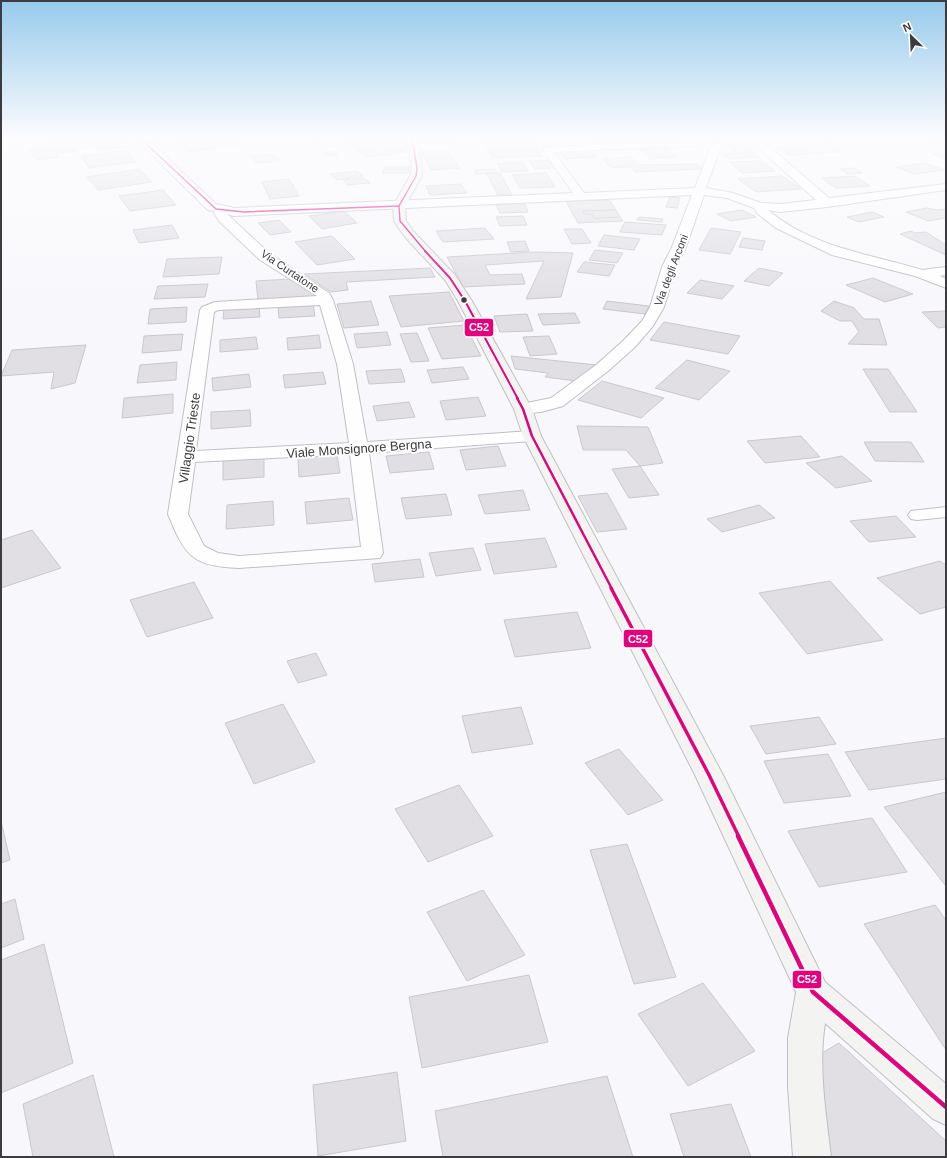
<svg xmlns="http://www.w3.org/2000/svg" width="947" height="1158" font-family="Arial,sans-serif">
	<rect width="100%" height="100%" fill="#f8f8fc"/>
	<g fill="#e1dfe4" stroke="#c9c8cc">
		<path d="M 67,139 L 116,139 L 125,147 L 101,150 L 96,146 L 75,149 L 77,151 L 56,154 L 59,157 L 36,160 L 28,148 L 51,146 L 48,142 Z"/>
		<path d="M 175,139 L 217,139 L 219,141 L 232,139 L 239,145 L 188,152 Z"/>
		<path d="M 309,139 L 333,139 L 313,142 Z"/>
		<path d="M 358,139 L 401,139 L 351,145 L 346,140 Z"/>
		<path d="M 424,139 L 455,139 L 456,141 L 426,143 Z"/>
		<path d="M 481,139 L 532,139 L 538,147 L 487,149 Z"/>
		<path d="M 926,139 L 946,139 L 946,146 Z"/>
		<path d="M 393,143 L 407,152 L 367,157 L 355,148 Z"/>
		<path d="M 829,144 L 842,152 L 788,155 L 776,147 Z"/>
		<path d="M 743,145 L 752,152 L 736,153 L 727,146 Z"/>
		<path d="M 589,148 L 597,157 L 565,159 L 557,149 Z"/>
		<path d="M 666,148 L 677,157 L 651,159 L 640,149 Z"/>
		<path d="M 537,149 L 542,156 L 493,158 L 489,151 Z"/>
		<path d="M 127,150 L 136,162 L 89,168 L 81,156 Z"/>
		<path d="M 447,150 L 460,168 L 431,170 L 421,151 Z"/>
		<path d="M 333,151 L 338,155 L 327,156 L 322,153 Z"/>
		<path d="M 753,152 L 760,157 L 730,159 L 724,154 Z"/>
		<path d="M 946,153 L 946,160 L 933,154 Z"/>
		<path d="M 274,154 L 280,161 L 256,163 L 251,156 Z"/>
		<path d="M 631,157 L 638,165 L 697,164 L 702,169 L 635,172 L 630,167 L 611,168 L 603,159 Z"/>
		<path d="M 549,160 L 556,168 L 535,169 L 529,161 Z"/>
		<path d="M 762,161 L 775,171 L 742,173 L 730,162 Z"/>
		<path d="M 522,162 L 528,171 L 502,172 L 497,164 Z"/>
		<path d="M 925,163 L 944,170 L 914,174 L 896,167 Z"/>
		<path d="M 385,167 L 410,167 L 408,173 L 382,173 Z"/>
		<path d="M 854,168 L 862,173 L 848,174 L 840,169 Z"/>
		<path d="M 139,169 L 152,182 L 98,190 L 87,177 Z"/>
		<path d="M 495,169 L 497,173 L 476,174 L 474,170 Z"/>
		<path d="M 357,171 L 363,176 L 337,180 L 330,174 Z"/>
		<path d="M 500,173 L 512,195 L 498,195 L 487,174 Z"/>
		<path d="M 546,173 L 555,187 L 520,188 L 512,175 Z"/>
		<path d="M 782,176 L 801,189 L 756,192 L 738,179 Z"/>
		<path d="M 855,176 L 870,186 L 836,188 L 822,178 Z"/>
		<path d="M 364,178 L 370,183 L 348,185 L 343,180 Z"/>
		<path d="M 289,179 L 299,196 L 270,199 L 262,182 Z"/>
		<path d="M 461,184 L 467,193 L 430,195 L 426,186 Z"/>
		<path d="M 163,190 L 176,205 L 130,211 L 119,196 Z"/>
		<path d="M 670,197 L 680,198 L 677,208 L 666,207 Z"/>
		<path d="M 609,200 L 616,210 L 583,211 L 585,214 L 592,214 L 594,218 L 620,217 L 623,221 L 578,223 L 566,201 Z"/>
		<path d="M 524,203 L 528,212 L 500,213 L 496,204 Z"/>
		<path d="M 927,208 L 937,210 L 946,209 L 946,218 L 928,221 L 906,212 Z"/>
		<path d="M 616,210 L 620,217 L 594,218 L 592,214 L 585,214 L 583,211 Z"/>
		<path d="M 742,210 L 756,217 L 731,221 L 717,214 Z"/>
		<path d="M 344,211 L 357,223 L 322,229 L 309,216 Z"/>
		<path d="M 872,212 L 884,217 L 859,222 L 847,217 Z"/>
		<path d="M 523,216 L 527,225 L 500,226 L 496,217 Z"/>
		<path d="M 639,217 L 663,219 L 662,222 L 637,220 Z"/>
		<path d="M 279,220 L 291,232 L 270,235 L 258,223 Z"/>
		<path d="M 625,222 L 666,225 L 662,235 L 620,232 Z"/>
		<path d="M 172,225 L 179,238 L 139,243 L 133,230 Z"/>
		<path d="M 485,228 L 494,239 L 443,242 L 436,231 Z"/>
		<path d="M 711,228 L 741,232 L 730,254 L 699,250 Z"/>
		<path d="M 564,229 L 582,229 L 591,243 L 572,244 Z"/>
		<path d="M 911,231 L 915,233 L 926,232 L 946,245 L 946,255 L 900,234 Z"/>
		<path d="M 604,235 L 640,239 L 634,250 L 598,246 Z"/>
		<path d="M 332,236 L 355,259 L 317,265 L 295,242 Z"/>
		<path d="M 743,238 L 765,241 L 762,250 L 739,247 Z"/>
		<path d="M 525,241 L 529,251 L 511,252 L 507,242 Z"/>
		<path d="M 595,250 L 623,253 L 617,263 L 589,260 Z"/>
		<path d="M 534,252 L 573,253 L 561,297 L 526,299 L 544,261 L 485,265 L 490,275 L 522,274 L 525,284 L 463,287 L 447,257 Z"/>
		<path d="M 222,257 L 219,274 L 163,277 L 167,259 Z"/>
		<path d="M 584,262 L 615,265 L 609,276 L 577,272 Z"/>
		<path d="M 430,268 L 435,277 L 346,282 L 348,290 L 331,292 L 304,274 Z"/>
		<path d="M 759,268 L 783,273 L 769,286 L 744,281 Z"/>
		<path d="M 873,278 L 913,294 L 885,302 L 846,285 Z"/>
		<path d="M 290,279 L 314,291 L 315,298 L 258,300 L 256,281 Z"/>
		<path d="M 700,280 L 734,286 L 722,299 L 687,293 Z"/>
		<path d="M 208,284 L 205,297 L 154,299 L 158,286 Z"/>
		<path d="M 449,292 L 464,321 L 401,327 L 389,296 Z"/>
		<path d="M 371,301 L 379,325 L 344,328 L 337,304 Z"/>
		<path d="M 607,301 L 649,306 L 645,314 L 603,309 Z"/>
		<path d="M 834,301 L 854,308 L 864,319 L 879,319 L 887,345 L 848,344 L 859,332 L 852,321 L 840,321 L 821,311 Z"/>
		<path d="M 313,304 L 315,316 L 279,318 L 278,307 Z"/>
		<path d="M 259,305 L 260,317 L 223,319 L 224,308 Z"/>
		<path d="M 187,307 L 186,322 L 148,324 L 150,309 Z"/>
		<path d="M 946,311 L 946,327 L 938,328 L 922,312 Z"/>
		<path d="M 575,313 L 580,323 L 543,325 L 538,314 Z"/>
		<path d="M 527,314 L 533,331 L 500,332 L 494,316 Z"/>
		<path d="M 664,322 L 740,336 L 728,354 L 650,340 Z"/>
		<path d="M 465,325 L 481,356 L 442,359 L 428,328 Z"/>
		<path d="M 387,332 L 391,345 L 357,348 L 354,334 Z"/>
		<path d="M 417,333 L 429,361 L 411,362 L 400,334 Z"/>
		<path d="M 183,334 L 181,350 L 142,353 L 144,336 Z"/>
		<path d="M 319,335 L 321,348 L 288,350 L 287,338 Z"/>
		<path d="M 549,336 L 557,354 L 530,356 L 523,337 Z"/>
		<path d="M 256,337 L 258,349 L 220,352 L 220,340 Z"/>
		<path d="M 86,345 L 75,383 L 51,389 L 54,372 L 1,376 L 12,350 Z"/>
		<path d="M 511,356 L 597,365 L 576,381 L 545,377 L 548,373 L 515,369 Z"/>
		<path d="M 687,360 L 730,371 L 699,400 L 655,388 Z"/>
		<path d="M 177,362 L 176,380 L 137,383 L 140,365 Z"/>
		<path d="M 463,367 L 469,379 L 432,383 L 427,370 Z"/>
		<path d="M 401,369 L 405,382 L 369,384 L 366,371 Z"/>
		<path d="M 863,369 L 888,369 L 917,412 L 890,412 Z"/>
		<path d="M 323,372 L 326,384 L 285,388 L 283,375 Z"/>
		<path d="M 249,374 L 251,387 L 213,391 L 212,378 Z"/>
		<path d="M 602,381 L 664,398 L 641,418 L 578,400 Z"/>
		<path d="M 173,394 L 173,413 L 122,418 L 124,398 Z"/>
		<path d="M 478,397 L 486,416 L 446,420 L 440,401 Z"/>
		<path d="M 409,402 L 415,417 L 377,421 L 373,406 Z"/>
		<path d="M 250,410 L 251,426 L 211,429 L 211,412 Z"/>
		<path d="M 577,426 L 648,427 L 663,463 L 640,466 L 626,450 L 583,450 Z"/>
		<path d="M 801,436 L 820,457 L 765,463 L 747,441 Z"/>
		<path d="M 864,442 L 911,442 L 924,462 L 875,461 Z"/>
		<path d="M 498,446 L 506,466 L 466,470 L 460,450 Z"/>
		<path d="M 429,452 L 434,469 L 390,473 L 386,456 Z"/>
		<path d="M 337,455 L 340,473 L 299,477 L 298,458 Z"/>
		<path d="M 842,456 L 872,481 L 836,488 L 806,463 Z"/>
		<path d="M 264,457 L 264,477 L 223,480 L 223,460 Z"/>
		<path d="M 640,466 L 659,495 L 629,498 L 612,469 Z"/>
		<path d="M 523,490 L 530,510 L 485,514 L 478,495 Z"/>
		<path d="M 607,493 L 627,529 L 597,532 L 578,496 Z"/>
		<path d="M 446,494 L 452,515 L 406,519 L 401,498 Z"/>
		<path d="M 349,498 L 353,520 L 307,524 L 305,502 Z"/>
		<path d="M 273,501 L 274,525 L 226,529 L 227,505 Z"/>
		<path d="M 759,505 L 775,518 L 722,532 L 707,519 Z"/>
		<path d="M 896,516 L 916,537 L 869,542 L 850,521 Z"/>
		<path d="M 32,530 L 61,568 L 1,588 L 1,540 Z"/>
		<path d="M 545,538 L 557,567 L 494,574 L 485,544 Z"/>
		<path d="M 473,548 L 481,570 L 436,576 L 429,553 Z"/>
		<path d="M 420,559 L 424,577 L 375,582 L 372,564 Z"/>
		<path d="M 940,561 L 946,565 L 946,607 L 920,614 L 877,578 Z"/>
		<path d="M 830,581 L 883,640 L 807,654 L 759,593 Z"/>
		<path d="M 194,582 L 213,618 L 147,637 L 130,600 Z"/>
		<path d="M 577,612 L 591,648 L 515,657 L 504,620 Z"/>
		<path d="M 316,653 L 327,675 L 298,683 L 287,661 Z"/>
		<path d="M 283,704 L 315,762 L 254,784 L 225,723 Z"/>
		<path d="M 521,707 L 533,744 L 472,753 L 462,716 Z"/>
		<path d="M 819,717 L 836,744 L 766,754 L 750,726 Z"/>
		<path d="M 946,738 L 946,779 L 869,790 L 845,752 Z"/>
		<path d="M 619,749 L 663,800 L 628,815 L 585,763 Z"/>
		<path d="M 828,754 L 851,796 L 784,803 L 764,761 Z"/>
		<path d="M 459,785 L 493,836 L 428,862 L 395,809 Z"/>
		<path d="M 946,792 L 946,886 L 884,807 Z"/>
		<path d="M 872,818 L 907,872 L 819,887 L 788,831 Z"/>
		<path d="M 1,821 L 10,860 L 1,863 Z"/>
		<path d="M 627,844 L 676,977 L 634,984 L 590,850 Z"/>
		<path d="M 483,890 L 525,955 L 467,981 L 427,912 Z"/>
		<path d="M 15,899 L 24,939 L 1,948 L 1,904 Z"/>
		<path d="M 935,905 L 946,920 L 946,1050 L 864,924 Z"/>
		<path d="M 44,944 L 73,1063 L 1,1093 L 1,960 Z"/>
		<path d="M 529,975 L 548,1042 L 422,1068 L 409,997 Z"/>
		<path d="M 703,983 L 755,1051 L 688,1086 L 638,1014 Z"/>
		<path d="M 839,1043 L 946,1141 L 946,1157 L 831,1157 L 822,1148 L 817,1056 Z"/>
		<path d="M 397,1072 L 406,1141 L 318,1156 L 313,1085 Z"/>
		<path d="M 93,1075 L 114,1157 L 33,1157 L 23,1104 Z"/>
		<path d="M 607,1076 L 633,1157 L 443,1157 L 435,1111 Z"/>
		<path d="M 731,1104 L 751,1157 L 684,1157 L 670,1114 Z"/>
	</g>
	<g fill="none" stroke-linecap="round" stroke-linejoin="round">
		<g stroke="#c0c0c4" stroke-width="2">
			<g id="lane">
				<path d="M 946,267 L 946,275 L 922,278 L 916,274 L 922,270 Z"/>
				<path d="M 946,507 L 946,517 L 917,520 L 911,519 L 908,515 L 911,511 Z"/>
			</g>
		</g>
		<g stroke="#c0c0c4" stroke-width="2">
			<g id="street">
				<path d="M 1,139 L 8,139 L 1,143 Z"/>
				<path d="M 136,139 L 147,139 L 216,204 L 234,208 L 573,193 L 542,149 L 543,147 L 712,140 L 713,142 L 712,144 L 708,145 L 554,152 L 584,193 L 695,188 L 710,148 L 718,139 L 728,139 L 720,149 L 706,188 L 733,193 L 761,203 L 780,204 L 816,200 L 763,152 L 762,150 L 767,147 L 771,148 L 829,198 L 946,184 L 946,190 L 827,207 L 780,212 L 768,210 C 816,251 881,255 938,275 L 946,279 L 946,288 L 915,276 L 832,255 L 776,228 L 758,214 L 754,208 L 727,198 L 704,195 L 686,247 L 676,267 L 664,307 L 653,326 L 635,347 L 608,371 L 563,406 L 541,412 L 523,414 L 517,413 L 514,409 L 517,405 L 551,398 L 596,365 L 623,341 L 642,321 L 650,307 L 662,267 L 672,247 L 692,195 L 234,216 L 227,214 L 270,254 L 329,293 L 333,300 L 353,364 L 367,442 L 532,431 L 538,432 L 541,436 L 538,440 L 532,441 L 369,453 L 383,553 L 380,558 L 239,568 C 192,566 185,556 168,514 L 200,310 L 202,307 L 215,302 L 317,296 L 260,260 L 219,221 L 214,213 L 215,211 L 208,210 ZM 320,305 L 337,364 L 349,443 L 196,451 L 214,312 L 218,310 ZM 350,454 L 361,547 L 239,556 L 218,553 L 204,546 L 188,514 L 195,462 Z"/>
			</g>
		</g>
		<g stroke="#c0c0c4" stroke-width="2">
			<path id="secondary" d="M 407,139 L 417,139 L 422,168 L 422,176 L 405,206 L 406,221 L 413,231 L 455,275 L 472,301 L 532,409 L 541,436 L 723,775 L 825,982 L 946,1084 L 946,1125 L 933,1119 L 825,1023 C 818,1067 826,1113 831,1157 L 793,1157 L 788,1087 L 788,1038 L 796,992 L 695,775 L 523,436 L 514,409 L 458,301 L 445,280 L 405,237 L 394,221 L 393,206 L 410,176 L 412,168 Z"/>
		</g>
		<use href="#lane" fill="#fefeff" fill-rule="evenodd"/>
		<use href="#street" fill="#fefeff" fill-rule="evenodd"/>
		<use href="#secondary" fill="#f3f3f1" fill-rule="evenodd"/>
		<g stroke="#fff" stroke-width="3">
			<g id="bus-1-far4">
				<path d="M 141,139 L 216,209 L 244,212 L 399,206"/>
				<path d="M 412,139 L 417,168 L 416,176 L 399,206 L 400,221 L 426,252"/>
			</g>
		</g>
		<g stroke="#fff" stroke-width="4">
			<path id="bus-1-far3" d="M 425,251 L 450,278 L 465,301 L 518,399"/>
		</g>
		<g stroke="#fff" stroke-width="5">
			<path id="bus-1-far2" d="M 517,398 L 523,409 L 532,436 L 612,589"/>
		</g>
		<g stroke="#fff" stroke-width="6">
			<path id="bus-1-far1" d="M 611,588 L 709,775 L 739,837"/>
		</g>
		<g stroke="#fff" stroke-width="8">
			<path id="bus-1" d="M 738,836 L 813,992 L 946,1107"/>
		</g>
		<use href="#bus-1-far4" stroke="#e5007d" stroke-width="1.5"/>
		<use href="#bus-1-far3" stroke="#e5007d" stroke-width="2"/>
		<use href="#bus-1-far2" stroke="#e5007d" stroke-width="2.5"/>
		<use href="#bus-1-far1" stroke="#e5007d" stroke-width="3.5"/>
		<use href="#bus-1" stroke="#e5007d" stroke-width="4.5"/>
	</g>
	<linearGradient id="sky" x2="0" y2="1"><stop stop-color="#97caec"/><stop offset="0.46" stop-color="#fcfcfe"/><stop offset="1" stop-color="#fcfcfe" stop-opacity="0"/></linearGradient>
	<rect width="947" height="301" fill="url(#sky)"/>
	<circle fill="#3b3b40" stroke="#fff" stroke-width="1.5" cx="464" cy="300" r="3.5"/>
	<g text-anchor="middle" stroke-width="4" stroke-linejoin="round" paint-order="stroke">
		<g font-size="11" fill="#3b3b40" stroke="#fff">
			<text transform="translate(671 270) rotate(-69)" y="4">Via degli Arconi</text>
			<text transform="translate(290 271) rotate(34)" y="4">Via Curtatone</text>
		</g>
		<g font-size="13" fill="#3b3b40" stroke="#fff">
			<text transform="translate(189 438) rotate(-82)" y="5">Villaggio Trieste</text>
			<text transform="translate(359 448) rotate(-4)" y="5">Viale Monsignore Bergna</text>
		</g>
	</g>
	<g stroke="#fff" stroke-width="1.5">
		<rect x="464" y="318" width="30" height="19" rx="4" fill="#e5007d"/>
		<rect x="623" y="629" width="30" height="19" rx="4" fill="#e5007d"/>
		<rect x="792" y="970" width="30" height="19" rx="4" fill="#e5007d"/>
	</g>
	<g font-size="11" text-anchor="middle" font-weight="bold" fill="#fff">
		<text x="479" y="331">C52</text>
		<text x="638" y="643">C52</text>
		<text x="807" y="983">C52</text>
	</g>
	<rect width="947" height="1158" fill="none" stroke="#3b3b40" stroke-width="4"/>
	<g transform="translate(911 36) rotate(336)" stroke="#ffffff" stroke-width="3" paint-order="stroke">
	<path d="M0-3L7 15L0 10L-7 15Z" fill="#3b3b40"/>
	<text y="-6" font-size="11" font-weight="bold" text-anchor="middle" fill="#3b3b40">N</text>
	</g>
</svg>
